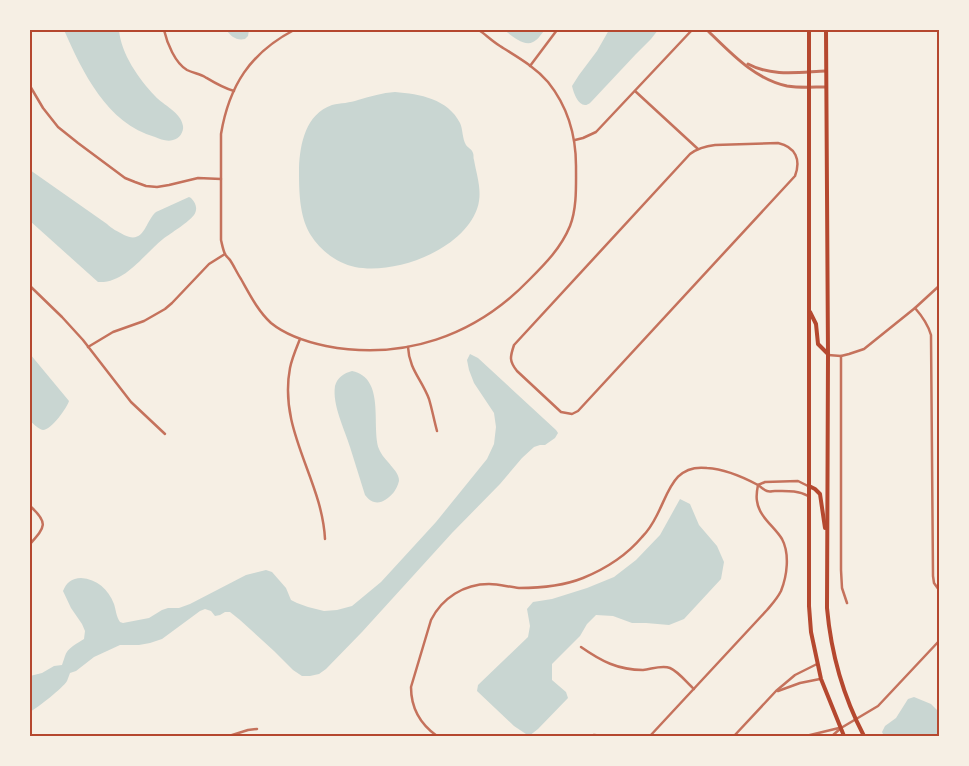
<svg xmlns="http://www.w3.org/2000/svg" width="969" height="766" font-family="'PT Sans Narrow',sans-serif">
	<rect width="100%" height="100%" fill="#f6efe4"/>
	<g fill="#c9d6d2">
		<path d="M 64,30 L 119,30 C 121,54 139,79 155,96 C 163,105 181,112 183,126 C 184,132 179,139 173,140 C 167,142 160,139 155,137 C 107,124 82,71 64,30 Z"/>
		<path d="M 226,30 L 249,30 L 248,36 L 245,39 C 236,41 231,36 226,30 Z"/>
		<path d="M 504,30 L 545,30 C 541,34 538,40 533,42 C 524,47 511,35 504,30 Z"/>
		<path d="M 609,30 L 658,30 L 651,39 L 636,54 L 591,102 C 581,112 574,95 572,86 L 579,75 L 597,51 Z"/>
		<path d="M 395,92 C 420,94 448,99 460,123 C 463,129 462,138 466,145 C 468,148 472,149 473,153 C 474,155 473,158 474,160 C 477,177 483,192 477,209 C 462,250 396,275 355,267 C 336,263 320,250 310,234 C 299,215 299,190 299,168 C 300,143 306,114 332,105 C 341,103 350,103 358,100 C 371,96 382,93 395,92 Z"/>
		<path d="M 30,170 L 107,224 C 112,229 117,231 124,235 C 145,245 145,221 156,212 L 189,197 L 191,198 C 196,203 198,209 194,215 C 189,222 171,233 163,239 C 144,254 125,284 98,282 L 30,221 Z"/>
		<path d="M 30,354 L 69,401 C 67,408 51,430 43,430 C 38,429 34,424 30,421 Z"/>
		<path d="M 470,354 L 478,358 L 556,430 L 558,433 L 555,438 L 545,445 L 540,445 L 534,447 L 522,458 L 500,484 L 452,533 L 362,632 L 326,669 L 319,674 L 310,676 L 302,676 L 293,670 L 274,651 L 240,620 L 230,612 L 225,612 L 220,615 L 215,616 L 211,611 L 205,609 L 200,611 L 162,639 L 150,643 L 139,645 L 120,645 L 94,657 L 76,671 L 70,673 C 69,676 68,678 67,681 C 63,688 37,708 30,712 L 30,676 L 42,673 L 54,666 L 62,665 C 63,662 64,659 65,656 C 67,648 78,643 84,639 L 85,631 L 82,624 L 71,608 L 63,591 C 66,583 72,578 81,578 C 97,579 108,589 114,604 C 116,610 116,616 120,622 L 123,623 L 149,618 L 162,610 L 168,608 L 179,608 L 190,604 L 246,575 L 266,570 L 272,572 L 286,588 L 291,600 L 297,603 L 308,607 L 324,611 L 337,610 L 352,606 L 381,582 L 436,522 L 487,459 L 494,444 L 496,427 L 494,413 L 474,383 L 469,370 L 467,360 Z"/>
		<path d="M 352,371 C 386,378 371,426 379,449 C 383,460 400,471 399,481 C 398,485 396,489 394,492 C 385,502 375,508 365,495 C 360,479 355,463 350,447 C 345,430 332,405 335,386 C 337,378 344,373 352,371 Z"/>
		<path d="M 680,499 L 690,504 L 699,525 L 717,546 L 724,562 L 721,579 L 684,619 L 669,625 L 646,623 L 632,623 L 613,616 L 596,615 L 587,624 L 580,636 L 552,664 L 552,680 L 566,692 L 568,698 L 538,729 L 529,736 L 514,726 L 477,691 L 478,685 L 528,637 L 530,626 L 527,609 L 533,602 L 552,599 L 587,588 L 614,577 L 636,560 L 660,535 Z"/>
		<path d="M 914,697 L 931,704 L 939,712 L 939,736 L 884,736 L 882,732 L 885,726 L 896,718 L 908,699 Z"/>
	</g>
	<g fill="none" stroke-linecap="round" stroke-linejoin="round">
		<g stroke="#c5725c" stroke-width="2.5">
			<path d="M 164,30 C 167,43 175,63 187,70 C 193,73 200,74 205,77 C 215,83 223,88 234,91"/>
			<path d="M 294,30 C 250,53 229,86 221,134 L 221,240 C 222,244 223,250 225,254 C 226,256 228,258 230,260 C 234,266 237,273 241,279 C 250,295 258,311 271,323 C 287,336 307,342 326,346 C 403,361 475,336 529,280 C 545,264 561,248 570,226 C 577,208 576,186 576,166 C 576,135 568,107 548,82 C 534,66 517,57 500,46 C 492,41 486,35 479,30"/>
			<path d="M 530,66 L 557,30"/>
			<path d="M 30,86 L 43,108 L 58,127 L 78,143 L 125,178 L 135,182 L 146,186 L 157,187 L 169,185 L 198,178 L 221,179"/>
			<path d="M 635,91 L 698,149"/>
			<path d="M 575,140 L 583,138 L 596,132 L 692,30"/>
			<path d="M 778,143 C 796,147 801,160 795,176 L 578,411 L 572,414 L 561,412 L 517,371 C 509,361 510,357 514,345 L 690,154 C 698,148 706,146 715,145 Z"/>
			<path d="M 30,286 L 62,317 L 83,340 L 131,402 L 165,434"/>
			<path d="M 915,308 C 922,316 928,324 931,335 L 933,576 L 934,583 L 939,590"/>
			<path d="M 300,339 C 296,349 292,358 290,368 C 278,431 322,479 325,539"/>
			<path d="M 88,347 L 113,332 L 144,321 L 165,309 L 172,303 L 209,264 L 225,254"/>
			<path d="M 408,347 C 409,369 422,380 429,399 C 432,409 434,420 437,431"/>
			<path d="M 828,355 L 841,356 L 849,354 L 864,349 L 915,308 L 939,286"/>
			<path d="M 841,356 L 841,570 L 842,588 L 847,603"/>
			<path d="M 758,485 L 765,482 L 798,481 L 808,486"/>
			<path d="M 30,506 C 49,523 45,527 30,544"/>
			<path d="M 581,647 C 601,661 618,670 643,670 C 652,669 662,665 670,668 C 679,672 687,683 694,689"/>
			<path d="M 778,691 L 800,683 L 820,679"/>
			<path d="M 229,736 L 248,730 L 257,729"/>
			<path d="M 437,736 C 420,724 411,708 411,687 L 431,620 C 442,598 464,584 489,584 C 499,584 509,587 519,588 C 541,588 563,586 583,578 C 605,569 626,556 642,537 C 648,531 653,523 657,515 C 669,492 674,464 707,468 C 724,469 743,477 758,485 C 761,487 764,490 767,491 C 770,492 772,491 775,491 C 786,491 798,490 808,496"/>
			<path d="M 591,736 L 594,735 L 605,736"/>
			<path d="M 650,736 L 767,610 C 772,604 777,599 781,591 C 787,576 790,554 782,539 C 774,526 759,517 757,501 C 756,496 757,490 758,485"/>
			<path d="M 734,736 L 776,691 L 795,675 L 817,664"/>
			<path d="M 806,736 L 839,728"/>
			<path d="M 832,736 L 841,728 L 878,706 L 939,641"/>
		</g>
		<g stroke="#c5725c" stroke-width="3">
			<path d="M 707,30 C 730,52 754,79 787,86 C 799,88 813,87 826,87"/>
			<path d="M 748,64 C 772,77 800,72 826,71"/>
		</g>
		<g stroke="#b5482f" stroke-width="4">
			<path d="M 809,30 L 809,606 L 811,632 L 821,679 L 844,736"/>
			<path d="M 826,30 L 828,355 L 827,608 C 831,653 843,696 864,736"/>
			<path d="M 810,312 L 816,324 L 818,344 L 828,354"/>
			<path d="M 809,486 L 815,489 L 820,494 L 825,528"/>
		</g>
	</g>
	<rect width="969" height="766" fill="none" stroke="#f6efe4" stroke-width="62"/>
	<rect x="31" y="31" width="907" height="704" fill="none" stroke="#b5482f" stroke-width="2"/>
</svg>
